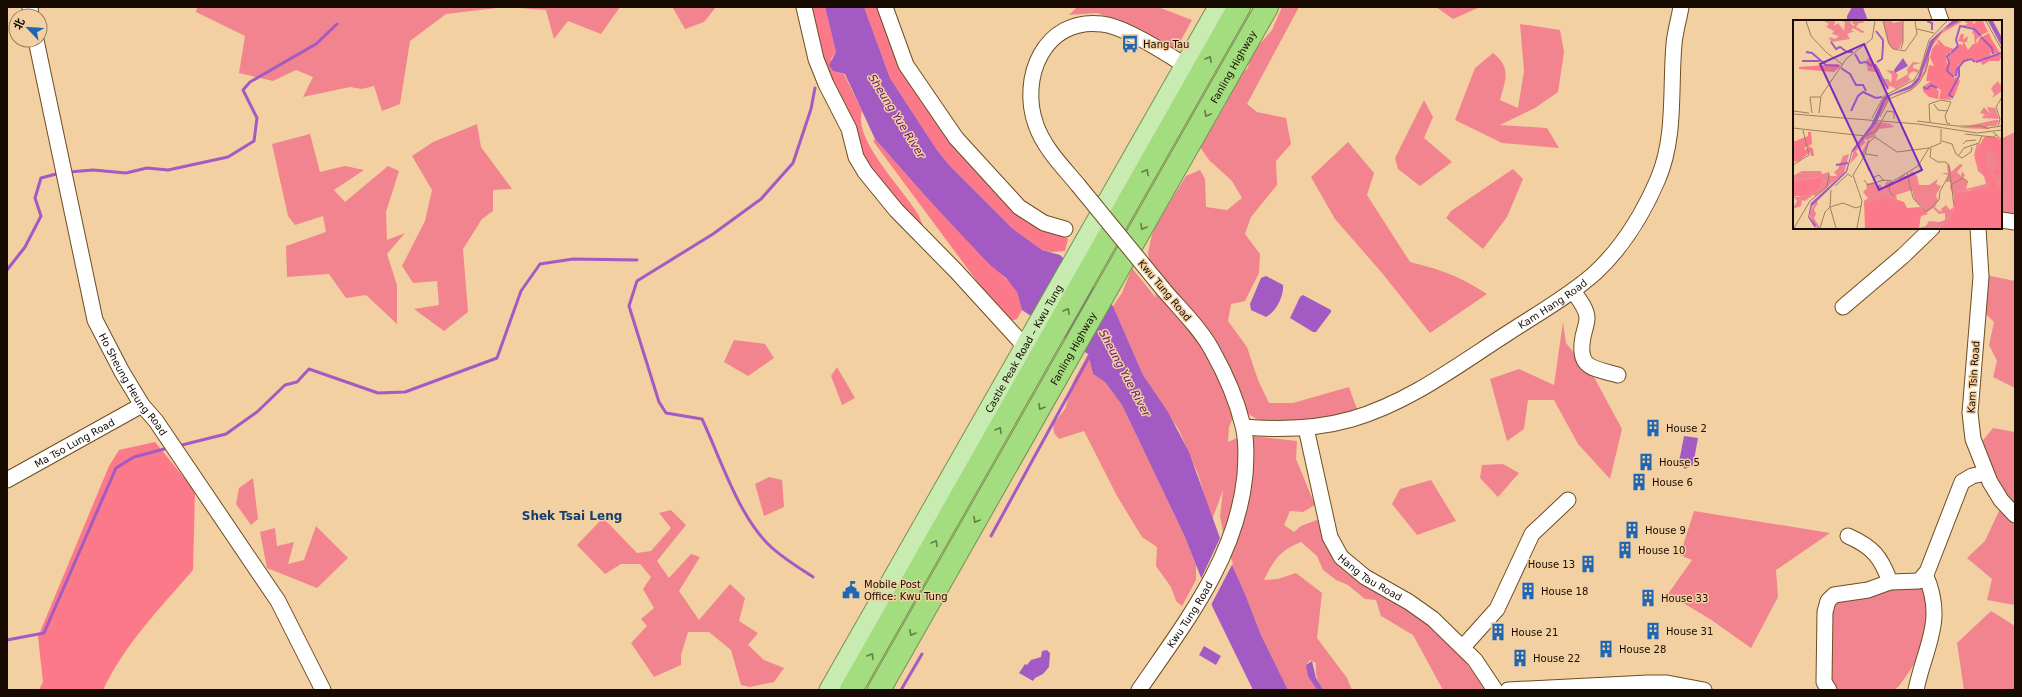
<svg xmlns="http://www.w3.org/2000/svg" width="2022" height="697" font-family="'DejaVu Sans','Noto Sans SC',sans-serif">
	<rect width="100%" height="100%" fill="#f3d0a1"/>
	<g fill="#fb7988">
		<path d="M 808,7 L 825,7 L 836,52 L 831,59 L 833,71 L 844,74 L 862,111 C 853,139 902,188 916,211 C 921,219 924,229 927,237 L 861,156 L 817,44 Z"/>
		<path d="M 864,7 L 880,7 L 905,73 L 1016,208 L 1068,239 L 1065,251 L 1051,252 L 1042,250 L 1012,228 L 950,166 L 937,150 L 890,78 Z"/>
		<path d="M 875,139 L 928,199 L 1013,286 L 1017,292 L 1022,310 L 1017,319 L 1010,321 L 993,303 L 873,141 Z"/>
		<path d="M 155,442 L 195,491 L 193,570 C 161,607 124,645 103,690 L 39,690 L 43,682 L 38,637 L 109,466 L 119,450 Z"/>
	</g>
	<g fill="#f1848f">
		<path d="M 197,7 L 505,7 L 446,14 L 410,41 L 400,104 L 382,111 L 374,86 L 362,89 L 350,87 L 303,97 L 313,77 L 296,70 L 273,81 L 239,73 L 245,36 L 196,12 Z"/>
		<path d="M 506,7 L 620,7 L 601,34 L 568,21 L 554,39 L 546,10 Z"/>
		<path d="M 668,7 L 716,7 L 704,22 L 685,29 L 673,8 Z"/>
		<path d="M 1077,7 L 1158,7 L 1192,20 L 1174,53 L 1124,23 L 1097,13 L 1069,15 Z"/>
		<path d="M 1282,7 L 1299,7 L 1247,104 L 1257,112 L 1286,118 L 1291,144 L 1276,161 L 1277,185 L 1251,217 L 1245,234 L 1260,254 L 1259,273 L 1245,301 L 1231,304 L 1228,321 L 1247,347 L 1258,380 L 1269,403 L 1293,403 L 1349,387 L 1358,412 L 1278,424 L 1257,419 L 1237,408 L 1229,427 L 1228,442 L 1244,435 L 1297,441 L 1296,459 L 1315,505 L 1303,512 L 1290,511 L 1284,525 L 1294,532 L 1301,526 L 1319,519 C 1324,531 1328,547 1334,559 C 1346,580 1406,606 1429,621 C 1441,629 1478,676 1484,690 L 1443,690 L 1413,635 L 1381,616 L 1376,600 L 1365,599 L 1348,585 L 1336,580 L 1323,570 L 1317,556 L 1301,542 C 1280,550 1273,561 1264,580 L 1278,579 L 1296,573 L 1322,593 L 1317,638 L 1347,678 L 1352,690 L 1323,690 C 1317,684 1315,671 1316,663 L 1310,660 L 1306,665 L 1317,690 L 1288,690 L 1261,635 L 1245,594 L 1228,558 L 1220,516 L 1223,490 L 1212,520 L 1198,474 L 1179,430 L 1143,375 L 1113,306 L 1122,293 L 1132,268 L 1156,298 L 1148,253 L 1153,230 L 1186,176 L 1200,170 L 1205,179 L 1206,207 L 1227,210 L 1242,198 L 1232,181 L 1209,160 L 1200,147 L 1226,104 L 1235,79 L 1248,68 L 1250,55 L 1272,30 Z"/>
		<path d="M 1436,7 L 1480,7 L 1453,19 Z"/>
		<path d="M 1520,24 L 1560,30 L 1564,52 L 1558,92 L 1535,108 L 1500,125 L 1547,128 L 1559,148 L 1502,143 L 1455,120 L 1475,68 L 1493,53 C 1512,67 1505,81 1500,100 L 1518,108 L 1524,71 Z"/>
		<path d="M 1424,100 L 1433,117 L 1424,138 L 1452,162 L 1420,186 L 1398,169 L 1395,158 Z"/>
		<path d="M 477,124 L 481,147 L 512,189 L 493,190 L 493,211 L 482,219 L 463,249 L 468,312 L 444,331 L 414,309 L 439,305 L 437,281 L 413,283 L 402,266 L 425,221 L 432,190 L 412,156 L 433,142 Z"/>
		<path d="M 2015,132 L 2015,215 L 2001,213 L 2001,139 Z"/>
		<path d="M 310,134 L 320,172 L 345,166 L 364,170 L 334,190 L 345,202 L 388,166 L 399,171 L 386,212 L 387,240 L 405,233 L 387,254 L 397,285 L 397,324 L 366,295 L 346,298 L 329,274 L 287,277 L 286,246 L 326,232 L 323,216 L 295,225 L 288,216 L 272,144 Z"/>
		<path d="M 1348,142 L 1374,173 L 1367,195 L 1410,262 C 1442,270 1459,276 1487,294 L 1430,333 L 1382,273 L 1335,219 L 1311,177 Z"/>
		<path d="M 1513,169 L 1523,179 L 1507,217 L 1483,249 L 1446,218 L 1451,211 Z"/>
		<path d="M 1981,274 L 2015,281 L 2015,388 L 1993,377 L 1997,361 L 1989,345 L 1994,322 L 1979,307 Z"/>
		<path d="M 1563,322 L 1566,343 L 1595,379 L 1622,429 L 1610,479 L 1578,444 L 1554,400 L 1528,400 L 1524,429 L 1507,441 L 1490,379 L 1519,369 L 1554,385 Z"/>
		<path d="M 734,340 L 765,344 L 774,358 L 748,376 L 724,362 Z"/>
		<path d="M 1088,354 L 1093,374 L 1105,382 L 1122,405 L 1185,537 L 1196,565 L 1196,580 L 1182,606 L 1176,601 L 1171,587 L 1156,566 L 1157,547 L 1142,537 L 1117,496 L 1084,431 L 1059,439 L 1054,433 L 1053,424 L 1065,409 L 1073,382 Z"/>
		<path d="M 837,367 L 855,398 L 842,405 L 831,376 Z"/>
		<path d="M 1993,428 L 2015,432 L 2015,605 L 1987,600 L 1992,579 L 1967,558 L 1985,541 L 2005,498 L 1976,449 Z"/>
		<path d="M 1503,464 L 1519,473 L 1498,497 L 1480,478 L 1482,465 Z"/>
		<path d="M 769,477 L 782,480 L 784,507 L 764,516 L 755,484 Z"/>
		<path d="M 253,478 L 258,519 L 251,525 L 236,504 L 239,488 Z"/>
		<path d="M 1431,480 L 1456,521 L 1417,535 L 1392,504 L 1400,489 Z"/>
		<path d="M 671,510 L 686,525 L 657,561 L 669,578 L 691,554 L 700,557 L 679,591 L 699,620 L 730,584 L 745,598 L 739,621 L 758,633 L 748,645 L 764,660 L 784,668 L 774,682 L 750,687 L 741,685 L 731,650 L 709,632 L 688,632 L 681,655 L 681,665 L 654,677 L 631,643 L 647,626 L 641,619 L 654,608 L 643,589 L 651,577 L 640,564 L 621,564 L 605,574 L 577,545 L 600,521 L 605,520 L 637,553 L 651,551 L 671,528 L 659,513 Z"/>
		<path d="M 1694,511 L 1830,533 L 1776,570 L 1778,597 L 1751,648 L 1710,619 L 1668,594 L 1692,560 L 1680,555 Z"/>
		<path d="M 316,526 L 348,558 L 317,588 L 267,568 L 260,532 L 275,528 L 277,546 L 294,542 L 288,564 L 304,560 Z"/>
		<path d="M 1921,585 L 1930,609 L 1923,652 L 1899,686 L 1894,690 L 1834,690 L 1829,681 L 1832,603 L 1881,590 Z"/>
		<path d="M 1991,611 L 2015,626 L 2015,690 L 1964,690 L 1957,643 Z"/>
	</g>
	<g fill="#a35bc3">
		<path d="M 825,7 L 864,7 L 890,78 L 937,150 L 950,166 L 1012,228 L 1042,250 L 1060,255 L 1113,306 L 1143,375 L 1168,412 L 1189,452 L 1221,541 L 1245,594 L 1261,635 L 1288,690 L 1253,690 L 1213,608 L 1185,537 L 1122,405 L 1105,382 L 1093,374 L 1088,354 L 1022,310 L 1017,292 L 1006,278 L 989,264 L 928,199 L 875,139 L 845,74 L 833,71 L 829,65 L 836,52 Z"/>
		<path d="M 1852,7 L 1863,7 L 1868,21 L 1847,21 L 1847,16 Z"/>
		<path d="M 1266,276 L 1283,285 C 1284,296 1276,312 1266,317 L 1251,310 L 1250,304 L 1261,278 Z"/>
		<path d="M 1303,295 L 1331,310 L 1331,312 L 1316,332 L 1313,332 L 1290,318 L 1300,297 Z"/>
		<path d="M 1684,436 L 1698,438 L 1693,465 L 1685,469 L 1679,462 Z"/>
		<path d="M 1204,646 L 1221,656 L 1216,665 L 1199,655 Z"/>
		<path d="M 1047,650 L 1050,653 L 1049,667 L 1043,674 L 1035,678 L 1033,681 L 1019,673 L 1025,664 L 1027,665 L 1031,660 L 1041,657 L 1042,651 Z"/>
		<path d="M 1312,661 L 1316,678 L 1323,690 L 1317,690 L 1308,676 L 1306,665 Z"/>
	</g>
	<path fill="#f3d0a1" d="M 1221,536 L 1233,563 L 1210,607 L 1200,581 Z"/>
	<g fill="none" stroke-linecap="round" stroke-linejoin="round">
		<g stroke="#a35bc3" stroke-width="3">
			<path d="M 69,172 L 93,170 L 126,173 L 147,168 L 168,170 L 228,157 L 254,141 L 257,118 L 243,90 L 250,82 L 316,44 L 337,24"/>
			<path d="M 7,270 L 25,247 L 41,216 L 35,198 L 41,178 L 60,173"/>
			<path d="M 178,446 L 226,434 L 257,412 L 285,385 L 297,382 L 309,369 L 378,393 L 405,392 L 497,358 L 521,291 L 540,264 L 573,259 L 637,260"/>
			<path d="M 991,536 L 1089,357"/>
			<path d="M 813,577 C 798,567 781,557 769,545 C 738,515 720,457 702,419 L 666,413 L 659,402 L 629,306 L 637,281 L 713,234 L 761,199 L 793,163 L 811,109 L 815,88"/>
			<path d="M 7,640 L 44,633 L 116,468 L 134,457 L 168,448"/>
			<path d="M 901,690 L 922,654"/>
		</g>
		<g stroke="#6c4e22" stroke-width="17">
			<g id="minor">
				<path d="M 30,7 L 31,16"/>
				<path d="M 804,7 L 816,59 L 826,84 L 849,129 L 856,157 L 865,172 L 896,210 L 956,271 L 1019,340 L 1027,343"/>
				<path d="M 885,7 L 906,65 L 956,138 L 1019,207 L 1044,223 L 1065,229"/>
				<path d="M 1936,7 L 1941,21"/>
				<path id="s1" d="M 36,40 L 95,320 L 122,372 L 142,405 L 156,421 L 278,601 L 323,690"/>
				<path d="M 1078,185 C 1063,167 1044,148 1036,125 C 1019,78 1044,17 1102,24 C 1124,26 1166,53 1186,66"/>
				<path d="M 2001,220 L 2015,222"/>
				<path d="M 1978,228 L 1981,277 L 1970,413 L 1973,439 L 1990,482 L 2001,500 L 2015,515"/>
				<path d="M 1573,291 C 1578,298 1587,309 1587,318 C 1587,324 1584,331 1583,337 C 1577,368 1592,368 1618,375"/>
				<path d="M 1843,307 L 1903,256 L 1932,228"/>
				<path id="s2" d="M 1244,427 C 1280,430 1317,429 1352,419 C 1410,402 1458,365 1508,333 C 1537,314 1569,296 1595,273 C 1623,247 1643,214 1658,179 C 1676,137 1670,89 1674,44 C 1675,32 1679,19 1681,7"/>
				<path id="s3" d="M 1306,428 L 1330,537 L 1341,557 L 1365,577 L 1409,602 L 1433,619 L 1475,660 L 1495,690"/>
				<path id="s4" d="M 7,480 L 142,405"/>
				<path d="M 1848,536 C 1873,547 1881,557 1890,582"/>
				<path d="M 1463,647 L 1497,609 L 1532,534 L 1568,500"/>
				<path id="s5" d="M 1139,690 C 1184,624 1237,558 1245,475 C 1246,459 1247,442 1243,426 C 1237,401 1225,373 1212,350 C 1200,328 1180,309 1163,289"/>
				<path d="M 1508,690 L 1648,683 L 1667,683 L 1704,690"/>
				<path d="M 1829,690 L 1824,682 L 1825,612 L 1828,601 L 1834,595 L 1868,590 L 1890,582 L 1919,581 L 1927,572 L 1962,482 L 1972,476 L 1986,473"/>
				<path d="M 1916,690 C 1925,646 1946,620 1925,574"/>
			</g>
		</g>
		<g stroke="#729453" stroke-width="21">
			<g id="major">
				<path id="s6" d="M 829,690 L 1218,7"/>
			</g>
		</g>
		<g stroke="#729453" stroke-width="24">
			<g id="highway">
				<path d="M 851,690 L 1239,7"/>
				<path id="s7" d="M 879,690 L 1267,7"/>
			</g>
		</g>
		<use href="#minor" stroke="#fff" stroke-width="15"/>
		<use href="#major" stroke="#c8ebb2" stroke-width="19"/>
		<use href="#highway" stroke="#a3dd7f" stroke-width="22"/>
		<g stroke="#6c4e22" stroke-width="17" stroke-linecap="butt">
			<path id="minor-bridge" d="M 1078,185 L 1163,289"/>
		</g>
		<use href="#minor-bridge" stroke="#fff" stroke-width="15"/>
	</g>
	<defs><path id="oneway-chevron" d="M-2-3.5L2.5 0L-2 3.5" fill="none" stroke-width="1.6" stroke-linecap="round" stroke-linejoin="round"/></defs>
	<g stroke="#647e46">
		<use href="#oneway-chevron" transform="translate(1209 59) rotate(-61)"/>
		<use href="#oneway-chevron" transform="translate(1207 114) rotate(119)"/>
		<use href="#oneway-chevron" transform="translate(1146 172) rotate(-61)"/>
		<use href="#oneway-chevron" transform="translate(1143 227) rotate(119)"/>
		<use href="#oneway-chevron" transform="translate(1067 311) rotate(-60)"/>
		<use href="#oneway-chevron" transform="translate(1041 407) rotate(120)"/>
		<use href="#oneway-chevron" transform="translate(999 430) rotate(-60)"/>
		<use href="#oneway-chevron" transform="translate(976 520) rotate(120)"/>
		<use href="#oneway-chevron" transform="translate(935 543) rotate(-60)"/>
		<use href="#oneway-chevron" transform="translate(912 633) rotate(120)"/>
		<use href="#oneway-chevron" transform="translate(871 656) rotate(-60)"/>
	</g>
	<defs>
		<g id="bus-bare" transform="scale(1.38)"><path d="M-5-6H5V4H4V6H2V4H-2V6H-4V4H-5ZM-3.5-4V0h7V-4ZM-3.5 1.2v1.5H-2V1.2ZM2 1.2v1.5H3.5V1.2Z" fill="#1e66b6" stroke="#f3d0a1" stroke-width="2.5" paint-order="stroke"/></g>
		<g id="building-bare" transform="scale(1.38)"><path d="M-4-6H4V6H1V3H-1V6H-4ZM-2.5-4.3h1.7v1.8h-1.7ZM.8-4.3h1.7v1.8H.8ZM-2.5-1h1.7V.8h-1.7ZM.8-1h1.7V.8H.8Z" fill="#1e66b6" stroke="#f3d0a1" stroke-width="2.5" paint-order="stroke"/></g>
		<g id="civic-bare" transform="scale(1.38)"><path d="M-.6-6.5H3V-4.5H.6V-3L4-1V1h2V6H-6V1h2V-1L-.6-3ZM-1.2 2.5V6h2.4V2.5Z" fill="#1e66b6" stroke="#f3d0a1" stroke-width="2.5" paint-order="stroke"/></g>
	</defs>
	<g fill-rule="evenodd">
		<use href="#bus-bare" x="1130" y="44"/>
		<use href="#building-bare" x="1653" y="428"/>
		<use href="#building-bare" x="1646" y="462"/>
		<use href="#building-bare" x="1639" y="482"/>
		<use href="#building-bare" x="1632" y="530"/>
		<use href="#building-bare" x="1625" y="550"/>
		<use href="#building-bare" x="1588" y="564"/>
		<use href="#civic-bare" x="851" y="590"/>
		<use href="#building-bare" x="1528" y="591"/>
		<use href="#building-bare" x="1648" y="598"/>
		<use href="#building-bare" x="1653" y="631"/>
		<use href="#building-bare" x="1498" y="632"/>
		<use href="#building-bare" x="1606" y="649"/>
		<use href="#building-bare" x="1520" y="658"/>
	</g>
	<g text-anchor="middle" stroke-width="3" stroke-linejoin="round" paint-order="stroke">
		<g font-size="10" fill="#170b00" stroke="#f3d0a1" text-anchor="start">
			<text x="1143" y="48">Hang Tau</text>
			<text x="1666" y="432">House 2</text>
			<text x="1659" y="466">House 5</text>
			<text x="1652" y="486">House 6</text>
			<text x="1645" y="534">House 9</text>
			<text x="1638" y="554">House 10</text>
			<text x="1575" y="568" text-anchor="end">House 13</text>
			<text x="864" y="588">Mobile Post<tspan x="864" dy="12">Office: Kwu Tung</tspan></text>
			<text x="1541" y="595">House 18</text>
			<text x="1661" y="602">House 33</text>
			<text x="1666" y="635">House 31</text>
			<text x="1511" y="636">House 21</text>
			<text x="1619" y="653">House 28</text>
			<text x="1533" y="662">House 22</text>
		</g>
		<g font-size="10" fill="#170b00" stroke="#f3d0a1">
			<text dy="4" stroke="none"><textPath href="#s7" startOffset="717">Fanling Highway</textPath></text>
			<text transform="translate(1165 290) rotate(50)" y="4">Kwu Tung Road</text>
			<text dy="4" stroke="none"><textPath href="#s2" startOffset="341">Kam Hang Road</textPath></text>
			<text dy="4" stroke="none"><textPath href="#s6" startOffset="393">Castle Peak Road – Kwu Tung</textPath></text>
			<text dy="4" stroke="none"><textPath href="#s7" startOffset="393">Fanling Highway</textPath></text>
			<text transform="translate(1973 377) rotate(-86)" y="4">Kam Tsin Road</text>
			<text dy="4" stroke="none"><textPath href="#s1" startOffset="361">Ho Sheung Heung Road</textPath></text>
			<text dy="4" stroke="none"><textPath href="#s4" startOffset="77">Ma Tso Lung Road</textPath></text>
			<text dy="4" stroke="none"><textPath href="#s3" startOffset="170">Hang Tau Road</textPath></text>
			<text dy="4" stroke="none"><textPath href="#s5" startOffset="91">Kwu Tung Road</textPath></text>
		</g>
		<g font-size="11" font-style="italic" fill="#5a1374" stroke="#f3d0a1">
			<text transform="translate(897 116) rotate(58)" y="4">Sheung Yue River</text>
			<text transform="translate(1125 373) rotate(62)" y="4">Sheung Yue River</text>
		</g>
		<g font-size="12" font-weight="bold" fill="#113e71" stroke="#f3d0a1">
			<text x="572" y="520">Shek Tsai Leng</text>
		</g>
	</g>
	<g transform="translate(1793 20)">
		<rect width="209" height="209" fill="#f3d0a1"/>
		<path d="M 170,1 L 149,13 L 138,28 L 133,51 L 121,68 L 96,78 L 86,97 L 88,86 L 94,79 L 117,69 L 131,51 L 136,29 L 144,16 L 158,4 ZM 171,1 L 182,1 L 179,2 L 181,4 L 183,1 L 190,1 L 195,12 L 188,15 L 179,7 L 169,6 L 175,4 ZM 180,9 L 187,16 L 183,20 L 184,24 L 187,17 L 199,28 L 199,34 L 197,31 L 198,35 L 189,40 L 182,42 L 179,38 L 171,40 L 165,45 L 163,50 L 163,57 L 154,50 L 154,52 L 161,58 L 164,57 L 165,50 L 163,62 L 165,58 L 167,61 L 161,77 L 156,77 L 159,80 L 146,79 L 148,70 L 137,64 L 134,69 L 131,66 L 138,61 L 133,61 L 136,45 L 141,46 L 137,37 L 139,29 L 144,23 L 147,26 L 144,21 L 146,20 L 152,26 L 161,29 L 153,35 L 156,35 L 153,38 L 155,49 L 156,35 L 167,24 L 170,25 L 170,22 L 165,21 L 168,14 L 171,14 L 170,20 L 175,16 L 174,22 L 171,22 L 175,30 L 180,24 L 182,24 L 181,13 L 179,15 ZM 196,13 L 199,20 L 207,33 L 200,34 L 199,28 L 189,17 ZM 205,34 L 209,36 L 206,41 L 196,41 L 190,45 L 187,42 ZM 45,44 L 48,46 L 41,52 L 6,49 L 6,47 ZM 138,65 L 146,71 L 145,79 L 136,77 L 130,71 L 130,67 L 134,70 ZM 15,112 L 18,112 L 19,124 L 11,128 L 13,130 L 16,126 L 20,129 L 21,136 L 18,136 L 17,132 L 6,141 L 0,142 L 0,122 L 15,116 ZM 191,117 L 204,117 L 209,121 L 209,208 L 133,208 L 154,201 L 161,188 L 161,174 L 192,167 L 194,160 L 187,151 L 182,135 ZM 28,157 L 31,161 L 23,171 L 12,176 L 0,176 L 0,161 ZM 93,170 L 99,178 L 111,182 L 114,188 L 127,187 L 135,194 L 128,196 L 126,208 L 72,208 L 71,181 L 80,179 Z" fill="#fb7988"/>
		<path d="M 31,1 L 42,1 L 41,6 L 45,3 L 51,11 L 52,2 L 49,1 L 59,1 L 57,2 L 60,6 L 62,5 L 59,3 L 60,1 L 71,1 L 70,3 L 66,3 L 63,7 L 72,12 L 69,13 L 60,8 L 58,11 L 62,11 L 54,14 L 57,19 L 38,22 L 36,17 L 42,19 L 46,16 L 39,14 L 41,11 L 33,7 L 36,4 ZM 90,1 L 100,1 L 98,2 L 100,3 L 110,1 L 110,20 L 106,29 L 100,29 L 95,23 ZM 77,36 L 83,48 L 86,48 L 90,59 L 95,59 L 98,63 L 99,55 L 93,50 L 101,51 L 105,55 L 103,61 L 115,54 L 114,49 L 120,42 L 128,43 L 120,45 L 120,48 L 126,50 L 124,53 L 121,51 L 117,53 L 115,57 L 118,60 L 103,69 L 97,66 L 94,68 L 93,61 L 91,69 L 83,52 L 75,51 L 73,41 ZM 205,61 L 207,65 L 209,63 L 209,71 L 199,78 L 201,74 L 198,68 ZM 191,87 L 197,94 L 194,87 L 202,88 L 206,99 L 189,98 L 191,95 L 196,96 L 187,93 ZM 202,100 L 206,100 L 205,103 L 203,106 L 195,106 L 194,109 L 165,108 ZM 84,102 L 95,103 L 94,107 L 96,103 L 101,107 L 86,109 L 82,114 L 84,120 L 80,114 L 81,117 L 75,119 L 77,121 L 70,137 L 68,135 L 75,120 L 71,119 L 72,123 L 63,131 L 65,135 L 57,144 L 62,127 ZM 184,123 L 188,124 L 188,128 L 182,135 L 197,166 L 195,169 L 176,170 L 161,176 L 157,168 L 158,162 L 153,162 L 155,155 L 148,153 L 155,153 L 154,146 L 156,143 L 158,152 L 167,144 L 170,145 L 164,152 L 168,156 L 169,151 L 172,155 L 170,158 L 175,162 L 173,169 L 193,164 L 191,156 L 185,151 L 181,135 ZM 199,130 L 209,149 L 209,152 L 203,148 L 200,152 L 206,158 L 209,156 L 208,169 L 204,167 L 202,158 L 197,156 L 191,138 L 194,131 ZM 56,134 L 51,153 L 23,176 L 20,175 L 12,181 L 9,180 L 8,186 L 0,189 L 4,181 L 0,176 L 5,177 L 20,172 L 31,161 L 28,157 L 0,161 L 0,156 L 9,151 L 28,151 L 29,154 L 36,152 L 37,156 L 44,156 L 41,152 L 45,149 L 50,136 ZM 119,151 L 124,156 L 126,165 L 136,165 L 145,159 L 143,164 L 148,166 L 143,175 L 145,181 L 142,187 L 145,190 L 149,192 L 148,189 L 153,185 L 157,190 L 161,186 L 157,200 L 147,208 L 126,208 L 133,206 L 136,201 L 146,202 L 152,200 L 152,193 L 146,194 L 140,188 L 134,192 L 122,181 L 119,170 L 103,175 L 105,184 L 101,183 L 100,179 L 86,179 L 71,185 L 71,181 L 75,178 L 70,172 L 74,168 L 73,164 L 80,162 L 84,166 L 87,164 L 91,170 L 93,162 L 105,162 L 105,159 L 111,155 L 114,157 ZM 23,181 L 25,183 L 21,189 L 23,194 L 21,198 L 27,208 L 24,208 L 16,194 Z" fill="#f1848f"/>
		<path d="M 159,1 L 167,1 L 151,9 L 141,21 L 126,61 L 117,69 L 99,75 L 92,81 L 84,102 L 59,133 L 54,152 L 19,186 L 16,196 L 23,205 L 22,208 L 15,197 L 18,183 L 53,151 L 59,130 L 78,105 L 91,77 L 118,65 L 125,57 L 137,21 ZM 195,1 L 200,1 L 209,18 L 209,27 ZM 110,38 L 115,46 L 102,53 L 101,50 Z" fill="#a35bc3"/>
		<path fill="none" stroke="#a35bc3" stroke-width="2" d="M 134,1 L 139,3 L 139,10M 83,11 L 90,20 L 90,26 L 89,39 L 84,42M 188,17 L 199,28 L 200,34M 38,22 L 43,29 L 47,27 L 54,32 L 60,32M 13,32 L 19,33 L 33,45 L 46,46M 157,33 L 154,37 L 156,42 L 154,51 L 161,57M 158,33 L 165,26 L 163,20 L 167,6 L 181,9 L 188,16M 62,34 L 67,43 L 73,42 L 79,46M 9,41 L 27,41M 183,42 L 208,33M 82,44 L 95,69M 48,48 L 57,54 L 63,65 L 70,65 L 73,71M 163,56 L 164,49 L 171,41 L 178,39 L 182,42M 130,67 L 134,69 L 138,65 L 144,68M 160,78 L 156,75 L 166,56 L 166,47M 58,91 L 65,76 L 70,72 L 83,78 L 89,77M 43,145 L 55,143"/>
		<path fill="none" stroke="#9b8161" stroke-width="1" d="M 13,1 L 18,16 L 33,32 L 50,45M 90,1 L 96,24 L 100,29 L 112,31 L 124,14 L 122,1M 193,1 L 209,30M 124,9 L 141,13M 108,29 L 110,22 L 110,1M 141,84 L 145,90 L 155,91M 0,91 L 16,93M 19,93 L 17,77 L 27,77M 26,93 L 28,76 L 53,39 L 79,19 L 82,1M 0,94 L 125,104 L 184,113 L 209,110M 87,97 L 96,79 L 118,70 L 126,63 L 133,51 L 136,37M 79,98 L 91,76 L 121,60 L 127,50 L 136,20 L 154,1M 124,101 L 163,106 L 188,106 L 196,109M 137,103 L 136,84 L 148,80 L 158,82 L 152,96 L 154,103 L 157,104M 205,107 L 207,99 L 203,87 L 209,77M 0,108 L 72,116 L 83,111 L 94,91 L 101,92 L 101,99M 195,108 L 209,106M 200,112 L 209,120M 172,114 L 200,117 L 204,115M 82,117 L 104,132 L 136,128M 149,121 L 159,124 L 163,134 L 169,138 L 178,132 L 179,127M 170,124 L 173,121 L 183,120M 138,128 L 137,137 L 145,142 L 153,142 L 156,146 L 161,186M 73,134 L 85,136M 166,135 L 171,128 L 186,123 L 189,116M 71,137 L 76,151M 0,145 L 16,135 L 10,110M 114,153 L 120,178 L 133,192 L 146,180 L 147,171 L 156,155M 71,160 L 75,165 L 91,160M 81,161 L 81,157 L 86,155 L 90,160 L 99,161M 158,165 L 170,158 L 175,162M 42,166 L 55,154 L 59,157M 38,170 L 37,187 L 50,183 L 63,188 L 68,186M 100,176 L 96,170 L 97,163 L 125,146 L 136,128 L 148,123 L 148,109M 37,187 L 43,208M 1,208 L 17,181 L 34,167 L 36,154M 27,208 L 32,192 L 37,187M 64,208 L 69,181 L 60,155 L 72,135 L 75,123 L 82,117"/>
		<path fill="#7b2cbf" fill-opacity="0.15" stroke="#7b2cbf" stroke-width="2" d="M 71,24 L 129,150 L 86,170 L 27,44 Z"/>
		<rect width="209" height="209" fill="none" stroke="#170b00" stroke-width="2"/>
	</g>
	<rect width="2022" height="697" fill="none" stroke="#170b00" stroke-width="16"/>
	<g transform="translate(28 28) rotate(295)"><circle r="19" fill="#f3d0a1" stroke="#9b8161"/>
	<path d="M0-3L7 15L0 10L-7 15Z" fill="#1e66b6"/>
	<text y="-6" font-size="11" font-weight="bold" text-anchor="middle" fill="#170b00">北</text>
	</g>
</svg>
